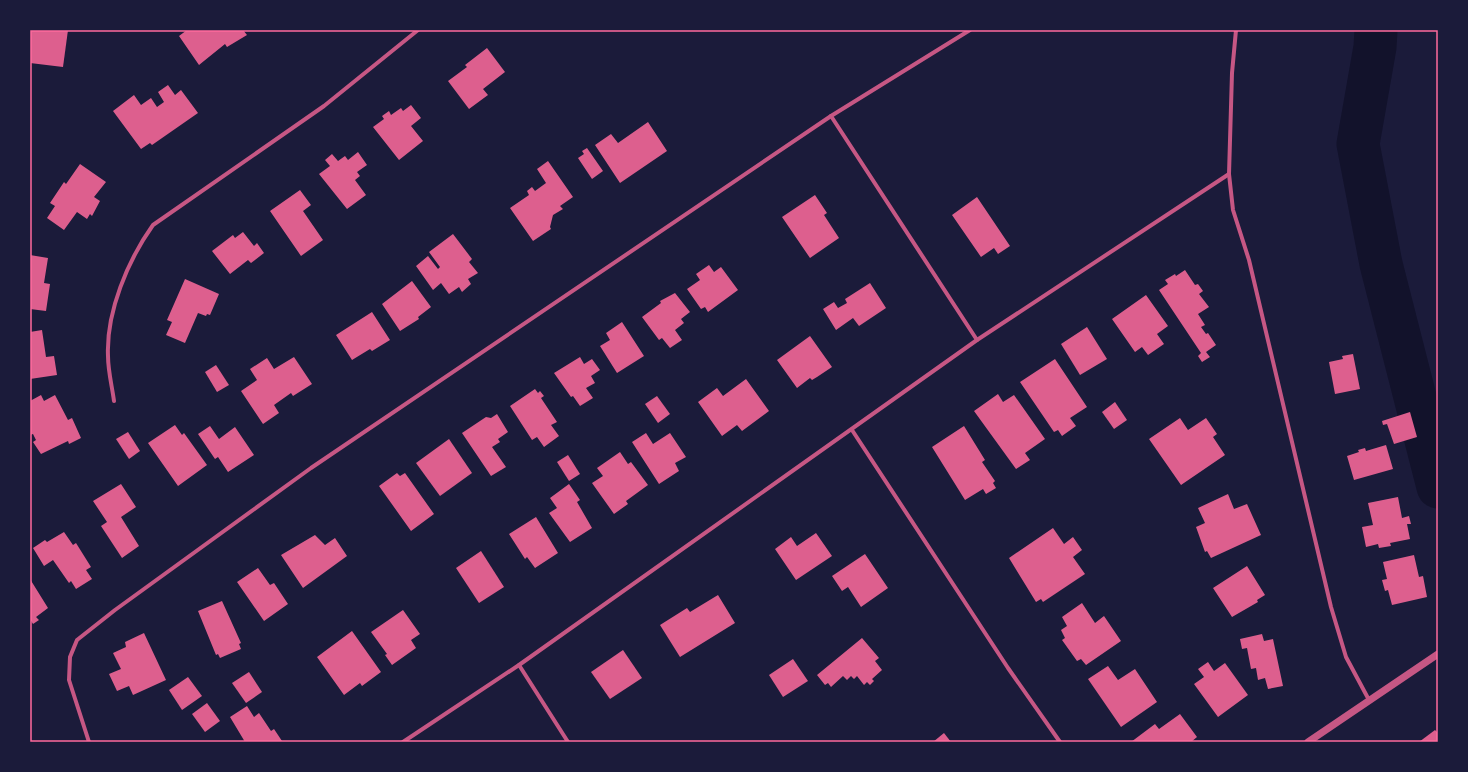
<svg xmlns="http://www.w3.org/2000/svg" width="1468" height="772" font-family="Montserrat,sans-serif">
	<rect width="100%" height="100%" fill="#1b1b3a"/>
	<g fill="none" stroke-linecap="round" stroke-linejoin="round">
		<path stroke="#12122b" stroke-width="43" d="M 1376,30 L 1375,47 L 1358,144 L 1381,264 L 1438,487"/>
	</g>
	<g fill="#dd5f8e">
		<path d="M 30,30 L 68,30 L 63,67 L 30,63 Z"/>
		<path d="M 187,30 L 243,30 L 247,35 L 227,47 L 225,44 L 199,65 L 179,36 Z"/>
		<path d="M 487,48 L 505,72 L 483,89 L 488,95 L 469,109 L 448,81 L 467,67 L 465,65 Z"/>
		<path d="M 168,85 L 175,95 L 181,90 L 198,113 L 152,145 L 150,143 L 141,149 L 113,111 L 134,95 L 141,105 L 151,98 L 157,107 L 164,102 L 158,92 Z"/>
		<path d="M 411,105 L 421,118 L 411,126 L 423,141 L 399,160 L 373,127 L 384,119 L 382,116 L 389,111 L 391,115 L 401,108 L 403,111 Z"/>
		<path d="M 648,122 L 667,151 L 620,183 L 595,145 L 611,134 L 618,143 Z"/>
		<path d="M 587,148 L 603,171 L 592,179 L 578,158 L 584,154 L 582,151 Z"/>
		<path d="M 358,152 L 367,165 L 357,172 L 360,176 L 355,180 L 366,195 L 347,209 L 319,174 L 330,166 L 325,160 L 332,154 L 338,161 L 345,156 L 348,160 Z"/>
		<path d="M 548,161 L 573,197 L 560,206 L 563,209 L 553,215 L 550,227 L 551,229 L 533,241 L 510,208 L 529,195 L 527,191 L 532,187 L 535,191 L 546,183 L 537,169 Z"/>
		<path d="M 80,164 L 106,182 L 94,197 L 100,201 L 92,216 L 90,214 L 87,219 L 77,212 L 64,230 L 47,218 L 55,206 L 50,203 L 64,182 L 66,184 Z"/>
		<path d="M 300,190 L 311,205 L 303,211 L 323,240 L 301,256 L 270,211 Z"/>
		<path d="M 815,195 L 827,213 L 824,215 L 839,238 L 810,258 L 782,217 Z"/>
		<path d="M 977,197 L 1010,246 L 998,254 L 994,248 L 981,257 L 952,215 Z"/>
		<path d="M 243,232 L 254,246 L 257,243 L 264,253 L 251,263 L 248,260 L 230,274 L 212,251 L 233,235 L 235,238 Z"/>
		<path d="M 453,234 L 472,259 L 469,262 L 478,273 L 468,279 L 471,284 L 462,292 L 459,287 L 449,294 L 441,283 L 433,290 L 416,266 L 428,256 L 438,269 L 440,267 L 429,252 Z"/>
		<path d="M 30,255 L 48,258 L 44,283 L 50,284 L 46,311 L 30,309 Z"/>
		<path d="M 709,265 L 714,272 L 721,267 L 738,290 L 708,312 L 705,307 L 701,309 L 687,289 L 700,280 L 696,274 Z"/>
		<path d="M 1185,270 L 1195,285 L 1198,284 L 1203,291 L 1199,294 L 1209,307 L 1198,314 L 1205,325 L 1201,327 L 1206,334 L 1208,333 L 1216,345 L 1206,352 L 1210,357 L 1202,362 L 1198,356 L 1201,353 L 1159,290 L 1168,284 L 1165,280 L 1175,274 L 1176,276 Z"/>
		<path d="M 185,279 L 219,294 L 210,315 L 207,314 L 206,316 L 198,313 L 185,343 L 166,335 L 172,322 L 167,320 Z"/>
		<path d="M 412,281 L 431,307 L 418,317 L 419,319 L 400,331 L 382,304 Z"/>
		<path d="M 870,283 L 886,308 L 859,326 L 853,318 L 836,330 L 823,309 L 834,302 L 838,308 L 847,303 L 845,299 Z"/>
		<path d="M 675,293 L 690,312 L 681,319 L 684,323 L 675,330 L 682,340 L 670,348 L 662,338 L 659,340 L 642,317 L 661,303 L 660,301 Z"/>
		<path d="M 1146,295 L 1168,326 L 1157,334 L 1164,344 L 1148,355 L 1142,347 L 1135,352 L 1112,319 Z"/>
		<path d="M 372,312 L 390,340 L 372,351 L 370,349 L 352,360 L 336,335 Z"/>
		<path d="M 622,322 L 644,356 L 617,373 L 600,346 L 610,340 L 606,333 Z"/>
		<path d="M 1087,327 L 1107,359 L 1080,375 L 1061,344 Z"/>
		<path d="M 42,330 L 46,357 L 54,356 L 57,375 L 30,379 L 30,332 Z"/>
		<path d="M 810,336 L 832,367 L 817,377 L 812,380 L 810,378 L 797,388 L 777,360 Z"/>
		<path d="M 1353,354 L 1360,389 L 1335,394 L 1329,362 L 1343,359 L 1342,356 Z"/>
		<path d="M 294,357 L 312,384 L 293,396 L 291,393 L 274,405 L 279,413 L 263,424 L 241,391 L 257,380 L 250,369 L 267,358 L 274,369 Z"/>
		<path d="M 580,357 L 584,364 L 592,359 L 600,370 L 591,376 L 595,383 L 586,388 L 593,398 L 580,406 L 573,396 L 571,397 L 554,373 Z"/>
		<path d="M 1055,359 L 1087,407 L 1070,418 L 1076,426 L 1062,436 L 1058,430 L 1054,432 L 1020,382 Z"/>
		<path d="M 216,365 L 229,385 L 217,392 L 205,372 Z"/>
		<path d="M 746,379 L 769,411 L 742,431 L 737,425 L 722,436 L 698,402 L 717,388 L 723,396 Z"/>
		<path d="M 535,389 L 538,393 L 540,391 L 544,396 L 541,398 L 557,422 L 551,425 L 559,436 L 544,447 L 537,437 L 532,440 L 510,406 Z"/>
		<path d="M 998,394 L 1003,402 L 1014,395 L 1045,439 L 1025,453 L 1030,460 L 1016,469 L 974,411 Z"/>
		<path d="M 41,395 L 44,401 L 55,395 L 68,420 L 72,418 L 81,438 L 69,444 L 68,441 L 41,454 L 33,442 L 36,440 L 33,434 L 30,435 L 30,401 Z"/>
		<path d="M 657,396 L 670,414 L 658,423 L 645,404 Z"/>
		<path d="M 1115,402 L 1127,420 L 1114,429 L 1102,412 Z"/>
		<path d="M 1410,412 L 1417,437 L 1394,444 L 1387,424 L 1383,425 L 1382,421 Z"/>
		<path d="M 497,414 L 508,432 L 498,439 L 500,442 L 492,447 L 506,467 L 491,476 L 462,433 L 486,417 L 491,418 Z"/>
		<path d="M 1180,418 L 1188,430 L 1206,418 L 1217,434 L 1213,437 L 1225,455 L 1181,485 L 1149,439 Z"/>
		<path d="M 175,425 L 182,435 L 184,433 L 207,465 L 178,486 L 148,443 Z"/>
		<path d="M 210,426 L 219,439 L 235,427 L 254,455 L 228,472 L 218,457 L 215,459 L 198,434 Z"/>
		<path d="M 964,426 L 985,460 L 982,462 L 995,481 L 993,483 L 996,488 L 986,494 L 983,489 L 965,500 L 932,447 Z"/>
		<path d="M 128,432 L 140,451 L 129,459 L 116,439 Z"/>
		<path d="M 646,433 L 653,444 L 670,433 L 686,457 L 675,463 L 679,471 L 659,484 L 632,442 Z"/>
		<path d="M 449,439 L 472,473 L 440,496 L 416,463 Z"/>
		<path d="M 1386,445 L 1393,469 L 1354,480 L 1347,456 L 1359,452 L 1358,450 L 1365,448 L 1366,451 Z"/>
		<path d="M 620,452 L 628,464 L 631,462 L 648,485 L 626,501 L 628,504 L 614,514 L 592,483 L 603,476 L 597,468 Z"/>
		<path d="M 568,455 L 580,474 L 569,481 L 557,462 Z"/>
		<path d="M 397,473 L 400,476 L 405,473 L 434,514 L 411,531 L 379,486 Z"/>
		<path d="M 121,484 L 136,507 L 121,517 L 139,546 L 122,558 L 101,526 L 107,522 L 93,501 Z"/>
		<path d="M 569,484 L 580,500 L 577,502 L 592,528 L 570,542 L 549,513 L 557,508 L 550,498 Z"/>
		<path d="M 1228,494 L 1234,509 L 1247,504 L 1261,535 L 1211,558 L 1207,551 L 1205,552 L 1196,527 L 1205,523 L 1198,508 Z"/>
		<path d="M 1398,497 L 1402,518 L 1409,516 L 1411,524 L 1407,524 L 1410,539 L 1390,543 L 1391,546 L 1379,548 L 1378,544 L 1366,547 L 1362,527 L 1373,525 L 1368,503 Z"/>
		<path d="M 536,517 L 558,553 L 535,568 L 527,557 L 525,559 L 509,534 Z"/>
		<path d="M 1053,528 L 1064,544 L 1073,537 L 1082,550 L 1073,557 L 1085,574 L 1043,602 L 1041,599 L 1036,602 L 1009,558 Z"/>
		<path d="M 64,532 L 73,545 L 76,543 L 91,567 L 86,570 L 92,579 L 76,589 L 71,581 L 69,583 L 53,560 L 44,566 L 33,548 L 45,540 L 47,542 Z"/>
		<path d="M 816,533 L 832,556 L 796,580 L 775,549 L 791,537 L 797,546 Z"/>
		<path d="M 315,535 L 325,545 L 335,538 L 347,556 L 303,588 L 281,555 Z"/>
		<path d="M 481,551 L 504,587 L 479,603 L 456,568 Z"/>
		<path d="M 865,554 L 888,588 L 861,607 L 848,587 L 842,591 L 832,576 Z"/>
		<path d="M 1414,555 L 1419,577 L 1423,576 L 1427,597 L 1392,605 L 1388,590 L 1385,591 L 1382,580 L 1387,579 L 1383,562 Z"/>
		<path d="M 1247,566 L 1265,595 L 1257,600 L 1258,602 L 1232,617 L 1213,588 Z"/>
		<path d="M 258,568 L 270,585 L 274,583 L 288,604 L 264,621 L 237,582 Z"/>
		<path d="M 30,579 L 48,608 L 36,617 L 39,620 L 33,624 L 30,619 Z"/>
		<path d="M 718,595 L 735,623 L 680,657 L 660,625 L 687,608 L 690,612 Z"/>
		<path d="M 222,601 L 241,643 L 239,644 L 241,649 L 220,658 L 218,654 L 216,655 L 198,611 Z"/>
		<path d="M 1082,603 L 1095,623 L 1104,616 L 1121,641 L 1086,665 L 1081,659 L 1077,661 L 1062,640 L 1065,638 L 1061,630 L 1067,626 L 1062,617 Z"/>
		<path d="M 403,610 L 420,634 L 411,640 L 416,648 L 392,665 L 385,655 L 387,654 L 371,632 Z"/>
		<path d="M 352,631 L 381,672 L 362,686 L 360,683 L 344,695 L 317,657 Z"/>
		<path d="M 144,633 L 166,680 L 133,695 L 129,686 L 117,691 L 109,674 L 121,669 L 113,653 L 126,647 L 125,642 Z"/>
		<path d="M 1262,634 L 1264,641 L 1273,639 L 1283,686 L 1268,689 L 1265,678 L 1258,680 L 1256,668 L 1251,669 L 1247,648 L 1242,649 L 1240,639 Z"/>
		<path d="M 862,638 L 879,658 L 875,661 L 882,670 L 872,679 L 874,681 L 870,685 L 867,682 L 864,685 L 857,676 L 854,679 L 851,676 L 847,680 L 843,676 L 831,687 L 828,683 L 825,685 L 817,675 Z"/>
		<path d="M 623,650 L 642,678 L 610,699 L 591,672 Z"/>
		<path d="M 793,659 L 808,681 L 783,697 L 769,675 Z"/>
		<path d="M 1208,662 L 1214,671 L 1225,663 L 1248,695 L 1218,717 L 1194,684 L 1204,677 L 1198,669 Z"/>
		<path d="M 1108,666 L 1118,680 L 1135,669 L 1157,702 L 1121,727 L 1088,679 Z"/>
		<path d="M 249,672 L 262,692 L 246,703 L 232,683 Z"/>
		<path d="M 188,677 L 202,696 L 182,710 L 169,690 Z"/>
		<path d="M 207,703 L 220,721 L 205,732 L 192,714 Z"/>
		<path d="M 247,706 L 254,717 L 259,713 L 271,731 L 274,729 L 282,741 L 245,742 L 230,717 Z"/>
		<path d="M 1180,714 L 1197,737 L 1191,742 L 1131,742 L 1155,724 L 1159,729 Z"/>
		<path d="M 1435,730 L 1438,733 L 1438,742 L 1419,742 Z"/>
		<path d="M 944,733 L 951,742 L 933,742 Z"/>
	</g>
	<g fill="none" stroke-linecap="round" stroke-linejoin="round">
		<g stroke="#c65784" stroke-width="4">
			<path d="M 1236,30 L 1232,73 L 1229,174 L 1233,210 L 1249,260 L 1331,607 L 1346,657 L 1369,700"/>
			<path d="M 831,116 L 977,340"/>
			<path d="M 114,401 C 112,386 108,371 108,356 C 106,312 128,260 153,225 L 324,106 L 418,30"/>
			<path d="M 852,430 L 1008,668 L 1060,742"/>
			<path d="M 519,665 L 568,742"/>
			<path d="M 89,742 L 69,680 L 70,657 L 77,640 L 115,610 L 311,468 L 831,116 L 970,30"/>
			<path d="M 403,742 L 519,665 L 977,340 L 1229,174"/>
		</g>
		<path stroke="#c65784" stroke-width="7" d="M 1308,742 L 1438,654"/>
	</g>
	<rect width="1468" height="772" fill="none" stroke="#1b1b3a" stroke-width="62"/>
	<rect x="31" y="31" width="1406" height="710" fill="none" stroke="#ff6b9d" stroke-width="1.5"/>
</svg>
